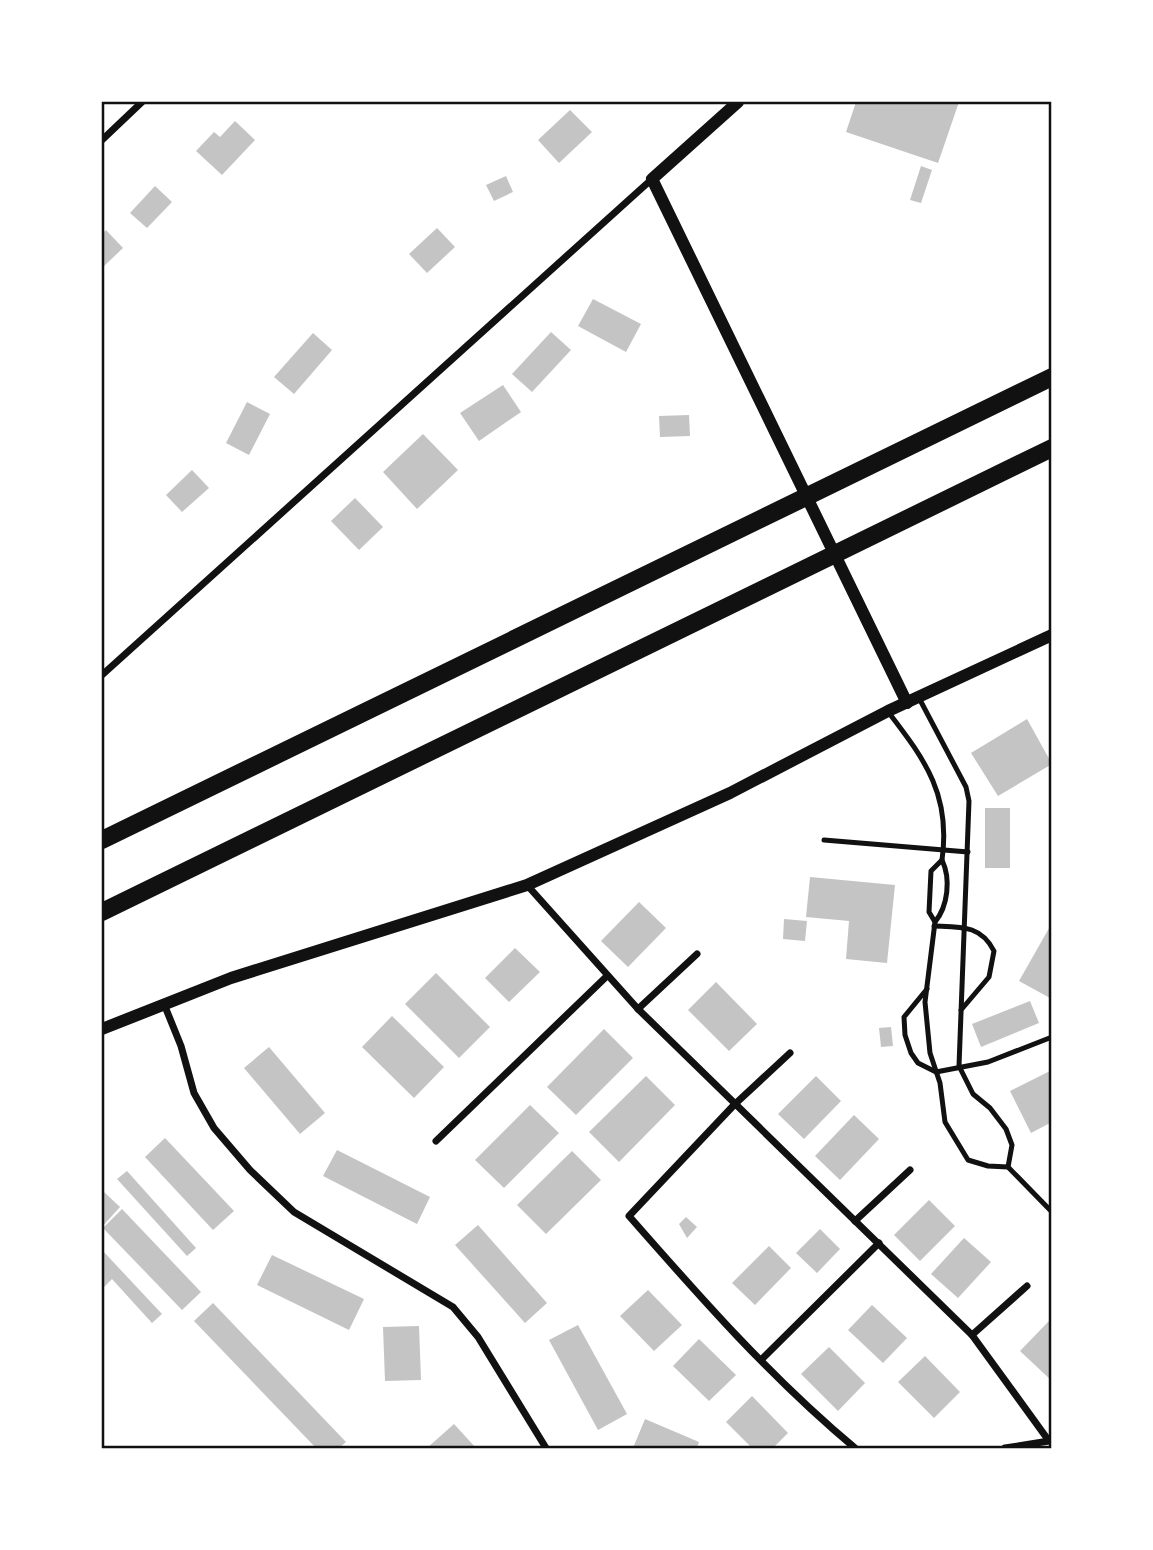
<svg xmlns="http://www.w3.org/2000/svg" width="1153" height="1550" font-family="'Crimson Pro',serif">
	<rect width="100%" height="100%" fill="#fff"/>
	<g fill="#c4c4c4">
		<path d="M 856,102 L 959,102 L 938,163 L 846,132 Z"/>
		<path d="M 570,110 L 592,132 L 559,163 L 538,140 Z"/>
		<path d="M 235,121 L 255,140 L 222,175 L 196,151 L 214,132 L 220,137 Z"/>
		<path d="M 921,166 L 932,170 L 921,203 L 910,200 Z"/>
		<path d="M 506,176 L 513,192 L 494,201 L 486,185 Z"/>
		<path d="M 155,186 L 172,202 L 147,228 L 130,213 Z"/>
		<path d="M 437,228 L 455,247 L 427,273 L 409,254 Z"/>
		<path d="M 106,230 L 123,248 L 102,268 L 102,234 Z"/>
		<path d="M 593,299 L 641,324 L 626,352 L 578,326 Z"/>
		<path d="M 551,332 L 571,350 L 532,392 L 512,374 Z"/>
		<path d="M 313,333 L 332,350 L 294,394 L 274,377 Z"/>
		<path d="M 503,385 L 521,412 L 479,441 L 460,413 Z"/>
		<path d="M 247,402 L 270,414 L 249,455 L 226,443 Z"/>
		<path d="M 689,415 L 690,436 L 660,437 L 659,416 Z"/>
		<path d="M 423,434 L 458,470 L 417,509 L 383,472 Z"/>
		<path d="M 192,470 L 209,488 L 182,512 L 166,495 Z"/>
		<path d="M 355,498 L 383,527 L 359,550 L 331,521 Z"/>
		<path d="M 1027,719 L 1052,764 L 998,796 L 971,753 Z"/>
		<rect x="985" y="808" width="25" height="60"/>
		<path d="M 810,877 L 895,885 L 887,963 L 846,959 L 849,921 L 806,917 Z"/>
		<path d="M 639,902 L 666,928 L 628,967 L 601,941 Z"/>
		<path d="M 784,919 L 807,921 L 805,941 L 783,939 Z"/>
		<path d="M 1052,923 L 1052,996 L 1050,998 L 1019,981 Z"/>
		<path d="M 515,948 L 540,972 L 509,1002 L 485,978 Z"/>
		<path d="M 436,973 L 490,1027 L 459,1058 L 405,1004 Z"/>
		<path d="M 716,982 L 757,1024 L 729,1051 L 688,1010 Z"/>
		<path d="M 1030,1001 L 1039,1023 L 981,1047 L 972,1024 Z"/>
		<path d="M 392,1016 L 444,1067 L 414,1098 L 362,1047 Z"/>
		<path d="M 891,1027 L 893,1046 L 881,1047 L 879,1028 Z"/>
		<path d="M 604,1029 L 633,1058 L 576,1115 L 547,1087 Z"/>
		<path d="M 269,1047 L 325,1113 L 300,1134 L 244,1068 Z"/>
		<path d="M 1052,1070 L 1052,1122 L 1031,1133 L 1010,1091 Z"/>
		<path d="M 646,1076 L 675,1105 L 619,1162 L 589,1132 Z"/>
		<path d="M 816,1076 L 841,1101 L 804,1139 L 778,1114 Z"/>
		<path d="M 530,1105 L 559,1133 L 504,1188 L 475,1160 Z"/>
		<path d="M 854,1115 L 879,1139 L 840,1180 L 815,1156 Z"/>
		<path d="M 165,1138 L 234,1211 L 213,1230 L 145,1157 Z"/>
		<path d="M 337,1150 L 430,1197 L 417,1224 L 323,1176 Z"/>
		<path d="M 572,1151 L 601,1180 L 546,1234 L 517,1205 Z"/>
		<path d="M 127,1171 L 196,1248 L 187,1256 L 117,1179 Z"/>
		<path d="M 103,1191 L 120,1207 L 102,1227 L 102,1193 Z"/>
		<path d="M 929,1200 L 955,1226 L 920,1261 L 894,1235 Z"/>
		<path d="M 122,1209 L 201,1292 L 182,1310 L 103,1228 Z"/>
		<path d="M 686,1217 L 697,1227 L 687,1238 L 679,1224 Z"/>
		<path d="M 478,1225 L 547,1303 L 525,1323 L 455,1245 Z"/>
		<path d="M 820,1229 L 840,1249 L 817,1273 L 796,1253 Z"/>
		<path d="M 964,1238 L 991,1262 L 958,1298 L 931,1274 Z"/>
		<path d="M 769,1246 L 791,1268 L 755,1305 L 732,1283 Z"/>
		<path d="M 102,1250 L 162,1314 L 152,1323 L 112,1279 L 102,1289 Z"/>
		<path d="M 272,1255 L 364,1299 L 349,1330 L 257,1285 Z"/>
		<path d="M 648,1290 L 682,1325 L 654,1351 L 620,1316 Z"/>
		<path d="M 213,1303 L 346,1442 L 339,1448 L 316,1448 L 194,1321 Z"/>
		<path d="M 872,1305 L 907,1338 L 883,1363 L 848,1330 Z"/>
		<path d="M 1049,1321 L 1052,1323 L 1052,1381 L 1020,1351 Z"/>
		<path d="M 578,1325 L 627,1414 L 598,1430 L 549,1340 Z"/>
		<path d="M 419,1326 L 421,1380 L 385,1381 L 383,1327 Z"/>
		<path d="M 699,1339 L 736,1375 L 709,1401 L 673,1366 Z"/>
		<path d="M 829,1347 L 865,1383 L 838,1411 L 801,1374 Z"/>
		<path d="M 925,1356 L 960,1392 L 934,1418 L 898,1382 Z"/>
		<path d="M 752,1396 L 788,1433 L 773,1448 L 752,1448 L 726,1422 Z"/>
		<path d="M 645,1419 L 699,1442 L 697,1448 L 633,1448 Z"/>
		<path d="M 454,1424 L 476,1448 L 427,1448 Z"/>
	</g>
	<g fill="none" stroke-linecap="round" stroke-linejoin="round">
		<g stroke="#111" stroke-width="5">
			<path d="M 919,698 L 966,787 L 969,801 L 959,1066 L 973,1094 L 990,1108 L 1006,1129 L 1012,1145 L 1008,1167"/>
			<path d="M 889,713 C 926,761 951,796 942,860 L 931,871 L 929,912 L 935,922 L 925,1002 L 930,1053 L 940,1083 L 945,1122 L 968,1160 L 988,1166 L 1008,1167 L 1052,1212"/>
			<path d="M 824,840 L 968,852"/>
			<path d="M 935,922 C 948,906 951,879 942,860"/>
			<path d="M 934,926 C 961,927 981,925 994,951 L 989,977 L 961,1010"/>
			<path d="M 927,989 L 904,1017 L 905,1035 L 911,1053 L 918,1063 L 936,1072 L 988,1062 L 1052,1037"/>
		</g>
		<g stroke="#111" stroke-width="7">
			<path d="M 102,140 L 142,102"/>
			<path d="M 102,675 L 652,179"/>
			<path d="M 527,885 L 638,1009 L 972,1335 L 1049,1441 L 1005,1448"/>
			<path d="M 164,1004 L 181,1046 L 194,1093 L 214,1128 L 250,1170 L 294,1212 L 453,1307 L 478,1337 L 546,1448"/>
			<path d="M 638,1009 L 697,954"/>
			<path d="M 790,1053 L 734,1105 L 629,1216 C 700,1297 772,1379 855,1448"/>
			<path d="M 436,1141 L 607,976"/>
			<path d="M 855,1221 L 910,1170"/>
			<path d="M 972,1335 L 1027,1286"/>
			<path d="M 761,1360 L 879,1243"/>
		</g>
		<g stroke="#111" stroke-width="12">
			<path d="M 738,102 L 652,179 L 907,703"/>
			<path d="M 102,1029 L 231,978 L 527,885 L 730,793 L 888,711 L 1052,635"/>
		</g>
		<g stroke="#111" stroke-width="18">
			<path d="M 102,840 L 1052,377"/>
			<path d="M 102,912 L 1052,448"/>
		</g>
	</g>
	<rect width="1153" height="1550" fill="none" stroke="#ffffff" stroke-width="206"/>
	<rect x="103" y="103" width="947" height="1344" fill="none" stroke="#111" stroke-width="2.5"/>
</svg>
